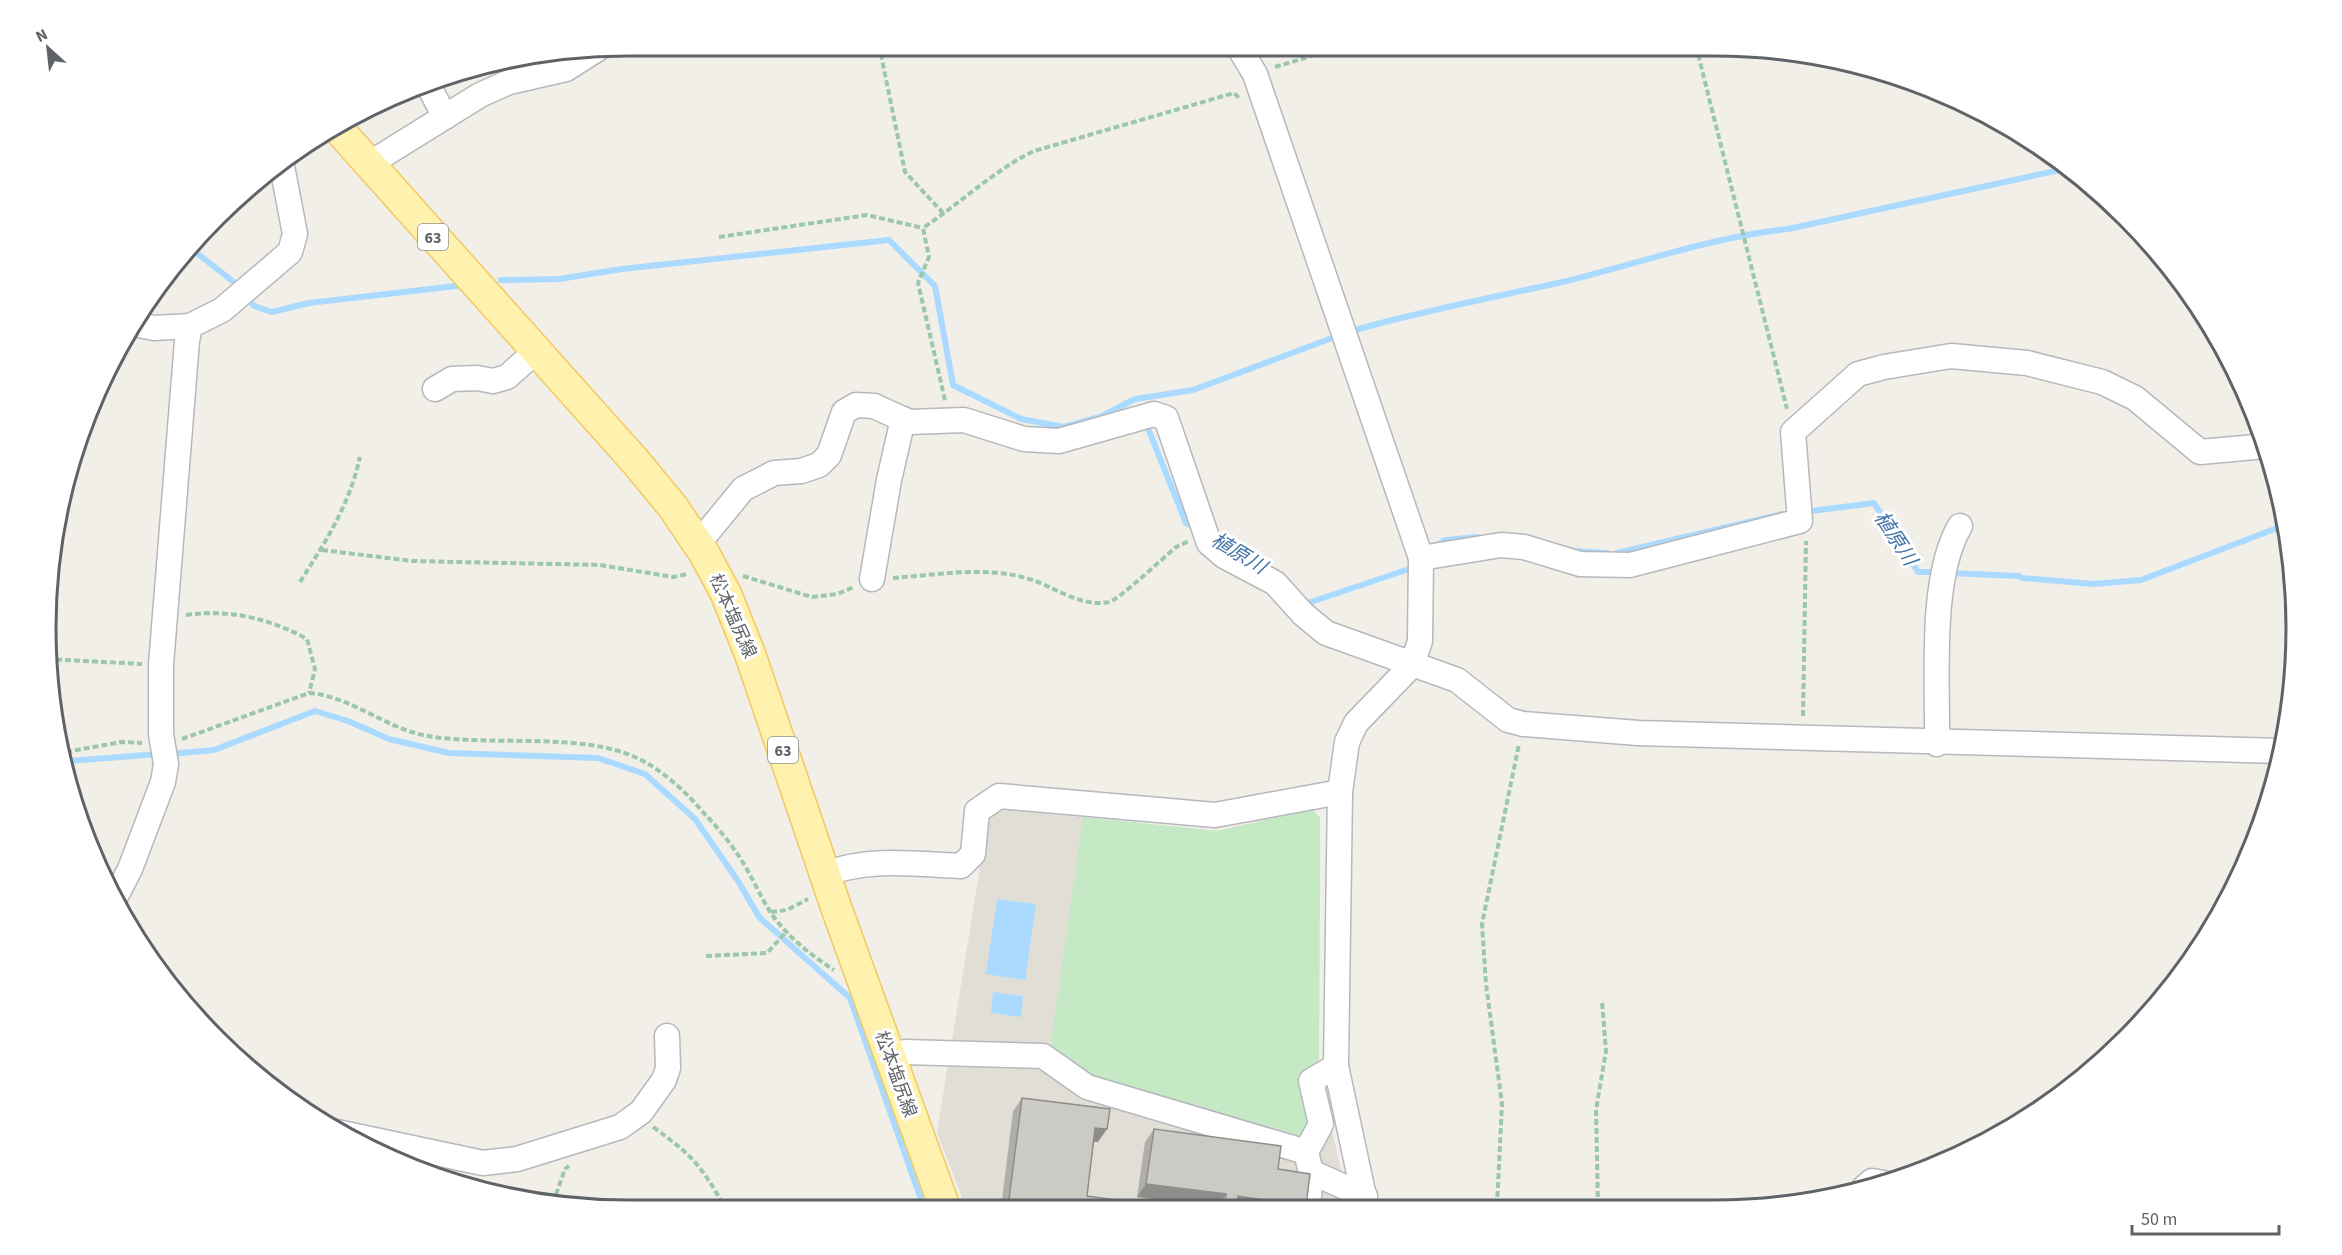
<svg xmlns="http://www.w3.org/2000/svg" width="2342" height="1255" font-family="'Source Sans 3','Noto Sans JP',sans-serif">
	<rect width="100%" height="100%" fill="#f1efe8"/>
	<path fill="#e1ded6" d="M 1001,809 L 1218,831 L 1312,809 L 1320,818 L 1319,1058 L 1323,1091 L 1349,1206 L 966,1208 L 937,1132 L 988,819 Z"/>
	<path fill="#c5e8c5" d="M 1312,809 L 1320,818 L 1319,1058 L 1302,1074 L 1315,1120 L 1309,1144 L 1088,1081 L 1050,1049 L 1083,817 L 1218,831 Z"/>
	<g fill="#aadaff">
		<path d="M 997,899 L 1036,904 L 1025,980 L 986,974 Z"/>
		<path d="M 993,992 L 1023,996 L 1021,1017 L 991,1013 Z"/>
	</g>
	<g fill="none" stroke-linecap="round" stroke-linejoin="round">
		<g stroke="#aadaff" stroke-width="6">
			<path d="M 193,250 L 240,287"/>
			<path d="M 501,280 L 559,279 L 622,269 L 889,240 L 935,286 L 953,385 L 1021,419 L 1064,427 L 1100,417 L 1135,399 L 1193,390 L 1332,338"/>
			<path d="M 246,295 L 254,306 L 272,312 L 309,303 L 456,286"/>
			<path d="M 1355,330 C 1422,311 1490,298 1558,283 C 1635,265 1710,237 1788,229 L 2069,168"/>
			<path d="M 1145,421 L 1186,523 L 1197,528"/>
			<path d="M 1804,512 L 1874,503 L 1918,572 L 1939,572"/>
			<path d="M 1222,541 L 1247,555"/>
			<path d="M 1437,546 L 1445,540 L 1477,537"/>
			<path d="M 1572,551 L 1607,553"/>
			<path d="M 1617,553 L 1782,514"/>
			<path d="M 1949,573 L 2019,576 L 2022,578 L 2093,584 L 2141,580 L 2285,525"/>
			<path d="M 1303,602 L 1305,604 L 1409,569"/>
			<path d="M 169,754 L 214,750 L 315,711 L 348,721 L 389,739 L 449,753 L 598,758 L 645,774 L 695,819 L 738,881 L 759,917 L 850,998 L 924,1208"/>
			<path d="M 69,761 L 159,754"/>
		</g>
		<g stroke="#b5b8bc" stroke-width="27">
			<g id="minor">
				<path d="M 1238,46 L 1255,74 L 1421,558 L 1420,641 L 1412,665 L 1356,723 L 1347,742 L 1340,792 L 1336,1066 L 1366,1206"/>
				<path d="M 427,83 L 445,117"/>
				<path d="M 369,164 L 480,95 L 509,82 L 566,69 L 599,48"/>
				<path d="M 134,324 L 154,328 L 190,326 L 222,310 L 290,252 L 295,234 L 281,161"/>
				<path d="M 435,389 L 452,379 L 477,378 L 493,381 L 507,377 L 535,352"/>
				<path d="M 696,542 L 707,533 L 743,489 L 774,473 L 801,471 L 819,465 L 829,455 L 844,412 L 856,405 L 874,406 L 909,422 L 964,420 L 1024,439 L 1059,441 L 1154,414 L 1166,418 L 1209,543 L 1224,556 L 1275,583 L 1303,614 L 1326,633 L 1457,680 L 1508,720 L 1523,724 L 1638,733 L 2281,751"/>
				<path d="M 1421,558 L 1501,545 L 1524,547 L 1580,564 L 1630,565 L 1800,521 L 1793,432 L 1858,374 L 1884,367 L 1951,356 L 2027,363 L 2102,382 L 2135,398 L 2200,452 L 2266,446"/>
				<path d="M 872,579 L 889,480 L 903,419"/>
				<path d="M 1937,744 C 1938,682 1929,578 1960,526"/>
				<path d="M 825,874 C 868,857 916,864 961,866 L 973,854 L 977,811 L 999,796 L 1215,815 L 1340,792"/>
				<path d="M 117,894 L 130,869 L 163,782 L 166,764 L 161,734 L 161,665 L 187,341 L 190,326"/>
				<path d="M 889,1055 L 905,1052 L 1043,1056 L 1087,1087 L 1306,1152 L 1311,1172 L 1308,1207"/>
				<path d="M 337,1132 L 483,1163 L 517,1159 L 620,1127 L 641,1112 L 664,1080 L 668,1068 L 667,1036"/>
				<path d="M 1306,1152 L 1321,1124 L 1311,1081 L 1336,1066"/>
				<path d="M 1311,1172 L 1365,1196"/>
				<path d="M 1864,1188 L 1872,1181 L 1884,1183"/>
			</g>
		</g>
		<g stroke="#f2c960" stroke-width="33">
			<path id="major" d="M 339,130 L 635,461 L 673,507 L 704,553 L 726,594 L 750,654 L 836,907 L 945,1208"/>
		</g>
		<g stroke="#9cc7a9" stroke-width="4" stroke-dasharray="6 3" stroke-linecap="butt">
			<path d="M 879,45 L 905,172 L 944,214"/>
			<path d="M 1696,46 L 1787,409"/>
			<path d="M 1275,67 L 1345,46"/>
			<path d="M 719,237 L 867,215 L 923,228"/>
			<path d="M 945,400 L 918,283 L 929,257 L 923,228 C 959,204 996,169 1034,151 L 1234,93 L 1240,99"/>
			<path d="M 322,550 L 412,561 L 600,565 L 673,577 L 688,574"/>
			<path d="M 743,576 L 812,597 L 837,594 L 854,587"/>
			<path d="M 893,578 C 936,575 984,566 1026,578 C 1052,585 1080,608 1109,602 C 1120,599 1164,557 1176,547 L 1189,541"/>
			<path d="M 300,582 C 326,541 349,506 360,457"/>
			<path d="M 186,615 C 229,609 269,618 307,639 L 315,669 L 309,693"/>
			<path d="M 47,659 L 142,664"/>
			<path d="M 1803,716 L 1806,541"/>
			<path d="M 182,739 L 309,693 C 351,696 386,729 428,736 C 491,747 583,731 639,759 C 662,770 685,791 702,811 C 716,826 731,843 742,861 C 753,878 761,899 773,916 C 788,937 812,956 834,970"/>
			<path d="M 66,752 L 121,742 L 142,743"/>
			<path d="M 771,912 L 787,910 L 808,899"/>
			<path d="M 706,956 L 767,953 L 787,931"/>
			<path d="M 653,1127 C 692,1155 702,1166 725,1208"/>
			<path d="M 553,1203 L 565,1169 L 569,1166"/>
			<path d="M 1497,1206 L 1502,1104 L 1486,984 L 1482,924 L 1519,744"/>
			<path d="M 1598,1206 L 1596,1110 L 1606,1051 L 1602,1001"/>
		</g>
		<use href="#minor" stroke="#fff" stroke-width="24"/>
		<use href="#major" stroke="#fff2af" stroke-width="30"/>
	</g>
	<g fill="#afaea9">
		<path d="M 1022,1098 L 1098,1142 L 1094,1142 L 1087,1196 L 1169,1207 L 1001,1208 L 1013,1111 Z"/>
		<path d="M 1154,1129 L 1278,1169 L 1306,1206 L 1305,1207 L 1214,1207 L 1137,1197 L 1145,1142 Z"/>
	</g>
	<g fill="#8f8d8a">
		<path d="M 1095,1128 L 1107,1129 L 1098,1142 L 1086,1141 Z"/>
		<path d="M 1146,1184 L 1226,1194 L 1217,1207 L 1137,1197 Z"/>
		<path d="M 1238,1196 L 1306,1206 L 1305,1207 L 1231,1207 Z"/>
	</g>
	<g fill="#cccac5" stroke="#8f8d8a" stroke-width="1.5">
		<path d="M 1022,1098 L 1110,1109 L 1107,1129 L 1095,1128 L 1087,1196 L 1169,1207 L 1008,1207 Z"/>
		<path d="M 1154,1129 L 1281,1146 L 1278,1169 L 1310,1174 L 1306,1206 L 1238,1196 L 1237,1207 L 1225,1207 L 1226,1194 L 1146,1184 Z"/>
	</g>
	<g text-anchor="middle" stroke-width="6" stroke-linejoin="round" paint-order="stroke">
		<g fill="#fff" stroke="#8f9295" stroke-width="1.5">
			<rect x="418" y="224" width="30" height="26" rx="4.5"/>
			<rect x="768" y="737" width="30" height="26" rx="4.5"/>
		</g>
		<g font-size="16" font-weight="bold" fill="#5f6368">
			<text x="433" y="243">63</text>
			<text x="783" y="756">63</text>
		</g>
		<g font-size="18" fill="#5f6368" stroke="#fff">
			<text transform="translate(733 616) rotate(66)" y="6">松本塩尻線</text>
			<text transform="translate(896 1074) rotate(70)" y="6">松本塩尻線</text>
		</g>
		<g font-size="20" font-style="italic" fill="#4174aa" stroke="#fff">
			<text transform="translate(1896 538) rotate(57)" y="7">植原川</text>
			<text transform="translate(1239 553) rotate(31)" y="7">植原川</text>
		</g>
	</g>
	<path d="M0 0H2342V1255H0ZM628 56H1714A572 572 0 0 1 2286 628V628A572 572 0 0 1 1714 1200H628A572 572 0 0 1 56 628V628A572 572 0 0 1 628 56Z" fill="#fff" fill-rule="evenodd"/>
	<path fill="none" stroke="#5f6368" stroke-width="3" d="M628 56H1714A572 572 0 0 1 2286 628V628A572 572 0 0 1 1714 1200H628A572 572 0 0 1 56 628V628A572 572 0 0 1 628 56Z"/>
	<g transform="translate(48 48) rotate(333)" stroke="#ffffff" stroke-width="4.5" paint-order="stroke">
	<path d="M0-4.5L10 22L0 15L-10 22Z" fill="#5f6368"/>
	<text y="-9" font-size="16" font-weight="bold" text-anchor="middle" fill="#5f6368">N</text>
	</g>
	<path d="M2132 1225v9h147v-9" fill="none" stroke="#5f6368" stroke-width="3"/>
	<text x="2141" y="1225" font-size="18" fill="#5f6368" stroke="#ffffff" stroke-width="4.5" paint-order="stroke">50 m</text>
</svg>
